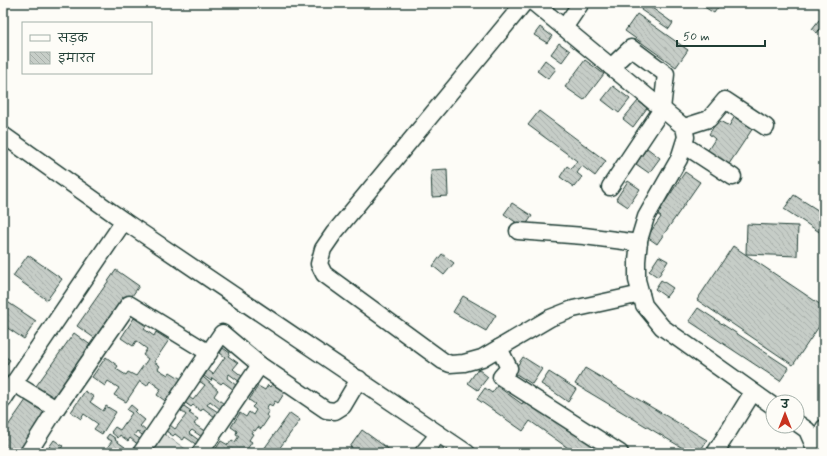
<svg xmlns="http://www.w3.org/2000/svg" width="827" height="456" font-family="Mynerve,'Playpen Sans Deva',sans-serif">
	<defs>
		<pattern id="building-back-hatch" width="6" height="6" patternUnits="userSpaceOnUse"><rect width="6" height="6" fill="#c6cdc7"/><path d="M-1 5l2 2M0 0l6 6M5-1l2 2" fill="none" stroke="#aab1ac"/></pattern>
	</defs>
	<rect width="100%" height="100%" fill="#fdfcf7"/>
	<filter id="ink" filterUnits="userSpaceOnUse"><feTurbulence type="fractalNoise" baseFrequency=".025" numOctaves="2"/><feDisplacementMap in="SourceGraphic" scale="8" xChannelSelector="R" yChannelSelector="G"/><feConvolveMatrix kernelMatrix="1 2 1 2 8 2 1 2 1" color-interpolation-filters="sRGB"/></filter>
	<g filter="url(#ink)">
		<path fill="#dde0db" stroke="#7e8e88" d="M 163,433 L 191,453 L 148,453 Z"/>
		<g fill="url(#building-back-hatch)" stroke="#1f3d34">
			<path d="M 645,3 L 673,23 L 669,29 L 641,10 Z"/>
			<path d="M 698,3 L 721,3 L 714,13 Z"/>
			<path d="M 637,14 L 688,50 L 676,67 L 625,31 Z"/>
			<path d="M 819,20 L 824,23 L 817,33 L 812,29 Z"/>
			<path d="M 540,27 L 552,36 L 547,43 L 534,35 Z"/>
			<path d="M 559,43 L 570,51 L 562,62 L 551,54 Z"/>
			<path d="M 545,60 L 556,69 L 548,79 L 537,71 Z"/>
			<path d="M 585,60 L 604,74 L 584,100 L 565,87 Z"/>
			<path d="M 613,86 L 630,99 L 619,113 L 602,100 Z"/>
			<path d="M 638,101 L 647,108 L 633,127 L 623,119 Z"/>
			<path d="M 539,111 L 606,161 L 595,176 L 582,166 L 577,173 L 582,177 L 574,187 L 560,177 L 567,166 L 571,169 L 577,161 L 528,125 Z"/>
			<path d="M 735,116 L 753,128 L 727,167 L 706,153 L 715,139 L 709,134 L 718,120 L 729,126 Z"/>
			<path d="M 647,148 L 660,158 L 649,173 L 636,164 Z"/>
			<path d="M 447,169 L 448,196 L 432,197 L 431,170 Z"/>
			<path d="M 685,172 L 700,182 L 657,244 L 647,237 L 661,217 L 657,214 Z"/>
			<path d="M 628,181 L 640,189 L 628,207 L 616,199 Z"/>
			<path d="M 794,195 L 824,214 L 824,235 L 784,209 Z"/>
			<path d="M 512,203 L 532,216 L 524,228 L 504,214 Z"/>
			<path d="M 747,224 L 798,226 L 797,256 L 746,254 Z"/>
			<path d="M 733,246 L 824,307 L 824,319 L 793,365 L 697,300 Z"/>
			<path d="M 442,254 L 454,263 L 444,275 L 433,266 Z"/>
			<path d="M 28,255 L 62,279 L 47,300 L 13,276 Z"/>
			<path d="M 659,256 L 668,261 L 658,277 L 649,271 Z"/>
			<path d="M 116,270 L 139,286 L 100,342 L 77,326 Z"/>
			<path d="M 661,280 L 673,288 L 666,297 L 655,289 Z"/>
			<path d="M 463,296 L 496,315 L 486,331 L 453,312 Z"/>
			<path d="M 3,299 L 36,321 L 24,339 L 3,325 Z"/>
			<path d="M 698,308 L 789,368 L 780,381 L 689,321 Z"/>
			<path d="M 134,318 L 146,326 L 144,329 L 154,336 L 156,332 L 169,340 L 154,362 L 160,366 L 158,369 L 168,375 L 170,372 L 183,380 L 168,403 L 157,395 L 161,389 L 150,381 L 147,386 L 140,381 L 126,402 L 114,395 L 119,388 L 108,381 L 105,386 L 92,377 L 106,357 L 118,366 L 116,369 L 126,375 L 128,372 L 136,376 L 148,359 L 143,355 L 147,349 L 136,341 L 133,346 L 121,338 Z"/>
			<path d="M 74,333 L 96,349 L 57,405 L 34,389 Z"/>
			<path d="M 223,348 L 230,353 L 228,356 L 238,363 L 233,369 L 243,377 L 240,382 L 229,374 L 227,378 L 237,386 L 234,390 L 223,382 L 221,384 L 212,378 L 211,381 L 204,376 L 208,370 L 213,374 L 225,357 L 220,353 Z"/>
			<path d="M 3,355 L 10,360 L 3,369 Z"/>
			<path d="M 523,357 L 542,369 L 532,384 L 513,372 Z"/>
			<path d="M 585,368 L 707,440 L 699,453 L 691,453 L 575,384 Z"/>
			<path d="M 478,369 L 488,377 L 478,390 L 468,383 Z"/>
			<path d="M 549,372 L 576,389 L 568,402 L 554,392 L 541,384 Z"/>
			<path d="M 203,377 L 218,390 L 214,396 L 224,404 L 220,409 L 210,401 L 207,405 L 218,412 L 215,417 L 203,408 L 201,411 L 193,405 L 191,407 L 184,402 L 189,397 L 193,400 L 205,385 L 199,381 Z"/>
			<path d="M 272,384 L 285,392 L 278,403 L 275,401 L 272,406 L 269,404 L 266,409 L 269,411 L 266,415 L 269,417 L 261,429 L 258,427 L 255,431 L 253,430 L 251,433 L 253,434 L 249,440 L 252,442 L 245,452 L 242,450 L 240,453 L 213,453 L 221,441 L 228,445 L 232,440 L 235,442 L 239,436 L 236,434 L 237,431 L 231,427 L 240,413 L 246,417 L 249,412 L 253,415 L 256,410 L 252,407 L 255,404 L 249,400 L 258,386 L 265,390 L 268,385 L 270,387 Z"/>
			<path d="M 497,386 L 522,404 L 526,398 L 605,453 L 575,453 L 530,421 L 523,431 L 477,399 L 485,388 L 492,393 Z"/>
			<path d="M 85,391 L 94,397 L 90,402 L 103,411 L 106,406 L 116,412 L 102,434 L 94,429 L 98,424 L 84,414 L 81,419 L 71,412 Z"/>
			<path d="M 26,400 L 49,416 L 23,453 L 3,453 L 3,433 Z"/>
			<path d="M 131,405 L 137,410 L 135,412 L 145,420 L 140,426 L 150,434 L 147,439 L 137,431 L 134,435 L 144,442 L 141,447 L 130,438 L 128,441 L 120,435 L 118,438 L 111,432 L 115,427 L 120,430 L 132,413 L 127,410 Z"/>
			<path d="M 184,406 L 191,411 L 189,413 L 198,419 L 194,424 L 206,432 L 202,437 L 192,430 L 189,433 L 200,441 L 197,445 L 185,437 L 183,440 L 175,434 L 173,436 L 166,431 L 170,425 L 175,429 L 186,415 L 181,411 Z"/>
			<path d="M 290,413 L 300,420 L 276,453 L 261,453 Z"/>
			<path d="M 362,430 L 394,453 L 358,453 L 350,447 Z"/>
			<path d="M 109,434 L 116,439 L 115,440 L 125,447 L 120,453 L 103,453 L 112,441 L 106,438 Z"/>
			<path d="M 54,440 L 63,446 L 59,451 L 62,453 L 45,453 Z"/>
		</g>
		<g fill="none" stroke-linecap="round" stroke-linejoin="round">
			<g stroke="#1f3d34" stroke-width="19">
				<g id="minor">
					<path d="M 524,3 L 334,233 L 323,249 L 319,264 L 324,274 L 443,361 L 450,364 L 464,363 L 482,358 L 550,318 L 573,309 L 641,294"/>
					<path d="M 534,3 L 684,127 L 686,137 L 679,159 L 646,217 L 639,240 L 637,261 L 637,280 L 644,305 L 662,327 L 773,406"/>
					<path d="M 564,28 L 581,3"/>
					<path d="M 684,127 L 709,119 L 725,100 L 766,127"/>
					<path d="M 3,135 L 124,221 L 467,453"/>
					<path d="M 684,145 L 733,177"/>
					<path d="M 610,187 L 662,109 L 666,74 L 631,48 L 611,67"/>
					<path d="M 518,231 L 584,236 L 639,243"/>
					<path d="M 499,348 L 509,368 L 501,377 L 620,453"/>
					<path d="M 14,383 L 56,409"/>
					<path d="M 3,400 L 14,383 L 124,221"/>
					<path d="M 797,423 L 807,430 L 817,453"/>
					<path d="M 28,453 L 56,409 L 129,304 L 209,353"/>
					<path d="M 141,453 L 222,333 L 260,365 L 326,410 L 335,411 L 343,406 L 359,379"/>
					<path d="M 200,453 L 260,365"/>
					<path d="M 423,453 L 439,434"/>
					<path d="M 715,453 L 753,392"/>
					<path d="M 817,453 L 824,428"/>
				</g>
			</g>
			<use href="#minor" stroke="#fdfcf7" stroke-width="16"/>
		</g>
	</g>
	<rect width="827" height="456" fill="none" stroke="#fdfcf7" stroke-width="16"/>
	<rect x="8" y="8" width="811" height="440" fill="none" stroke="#1f3d34" stroke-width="1.5" filter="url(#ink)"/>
	<rect x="22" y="22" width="130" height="52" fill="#fdfcf7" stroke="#a4b0a9"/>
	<rect x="30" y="35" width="20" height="6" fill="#fdfcf7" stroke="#a4b0a9"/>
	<text x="58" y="42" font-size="12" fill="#1f3d34">सड़क</text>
	<rect x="30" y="52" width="20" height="12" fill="url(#building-back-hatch)" stroke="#a4b0a9"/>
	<text x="58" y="62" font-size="12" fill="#1f3d34">इमारत</text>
	<g transform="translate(785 414)"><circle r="19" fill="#fdfcf7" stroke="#a4b0a9"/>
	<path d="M0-3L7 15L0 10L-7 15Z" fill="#c8321e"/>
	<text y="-6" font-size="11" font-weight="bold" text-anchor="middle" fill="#1f3d34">उ</text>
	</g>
	<path d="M677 40v6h88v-6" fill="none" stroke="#1f3d34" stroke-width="2"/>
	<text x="683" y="40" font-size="12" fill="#1f3d34" stroke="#fdfcf7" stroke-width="3" paint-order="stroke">50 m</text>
</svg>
